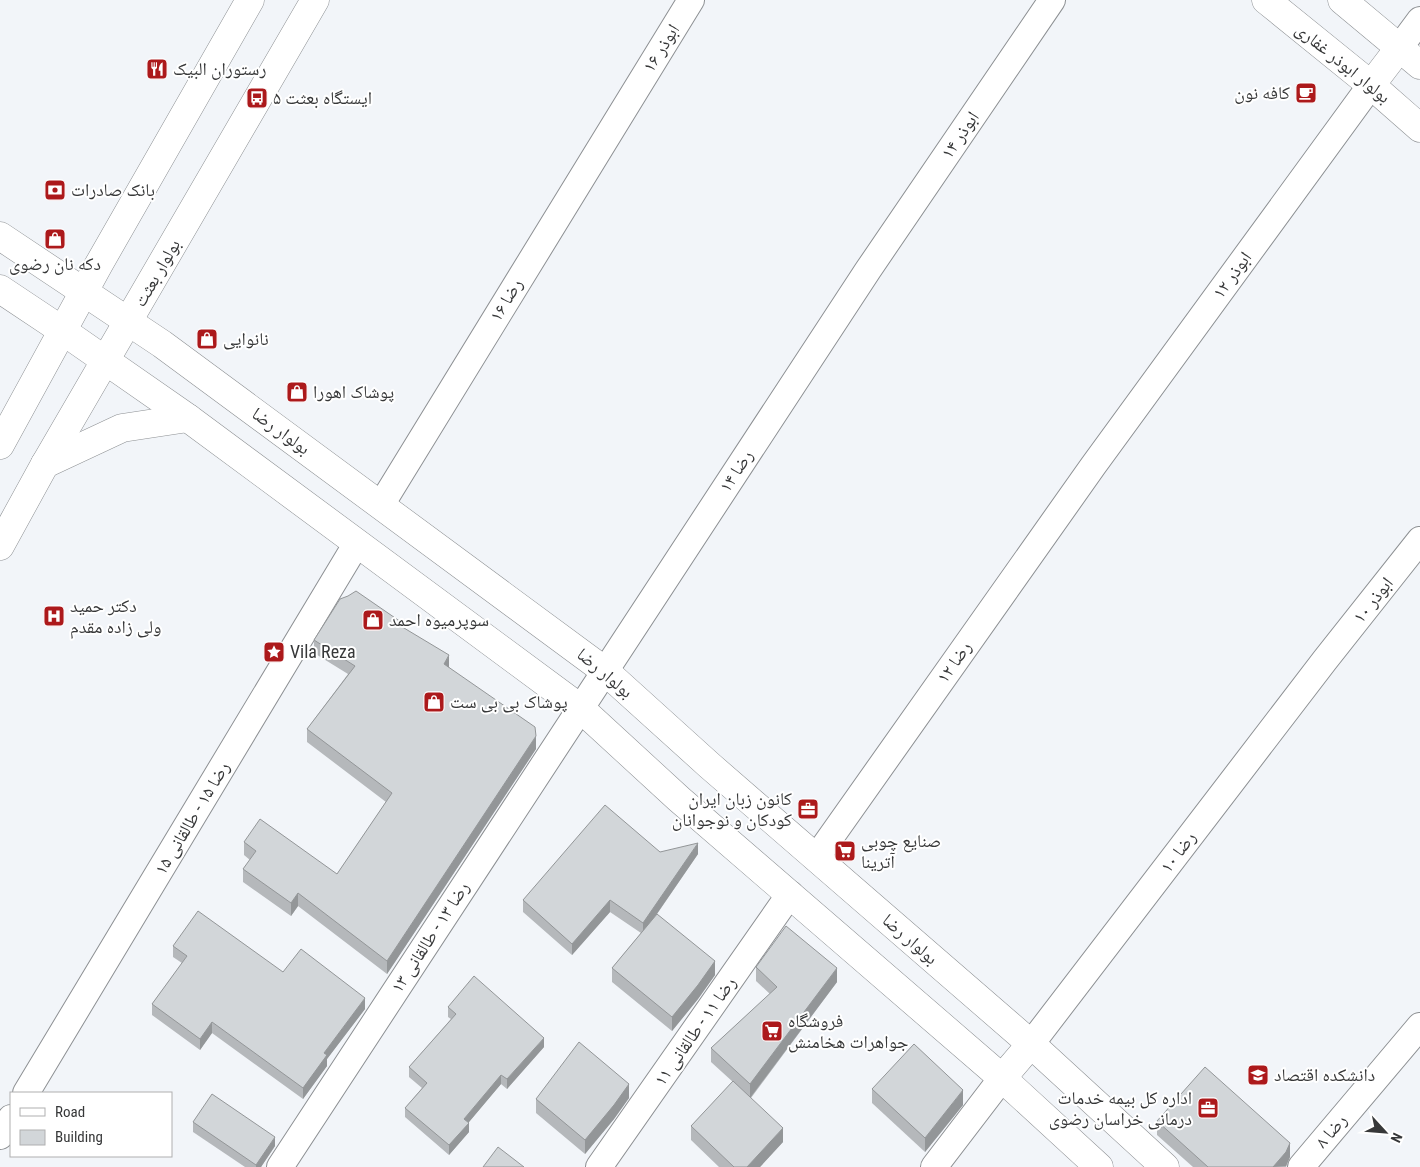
<svg xmlns="http://www.w3.org/2000/svg" width="1420" height="1167" font-family="'Roboto Condensed','Noto Naskh Arabic',sans-serif">
	<rect width="100%" height="100%" fill="#f2f5f9"/>
	<g fill="none" stroke-linecap="round" stroke-linejoin="round">
		<g stroke="#8d9093" stroke-width="28">
			<g id="street">
				<path d="M 1400,47 L 1420,20"/>
				<path d="M 381,505 L 691,0"/>
				<path d="M 816,858 L 1093,466 L 1371,85"/>
				<path d="M 1031,1044 L 1325,660 L 1420,540"/>
				<path d="M 26,1093 L 357,543"/>
				<path d="M 0,1136 L 11,1118"/>
				<path d="M 280,1167 L 868,270 L 1052,0"/>
				<path d="M 599,1167 L 790,894"/>
				<path d="M 934,1167 L 1002,1078"/>
				<path d="M 1301,1167 L 1420,1026"/>
			</g>
		</g>
		<g stroke="#8d9093" stroke-width="29">
			<g id="secondary">
				<path d="M 1266,0 L 1371,85 L 1420,128"/>
				<path d="M 1342,0 L 1420,65"/>
				<path d="M 1371,85 L 1400,47"/>
				<path d="M 0,236 L 162,344 L 605,671 L 709,765 L 1031,1044 L 1165,1167"/>
				<path d="M 0,289 L 63,331 L 188,418 L 580,708 L 679,799 L 1002,1078 L 1099,1167"/>
				<path d="M 0,445 L 99,264 L 250,0"/>
				<path d="M 45,464 L 122,428 L 188,418"/>
				<path d="M 0,546 L 45,464 L 315,0"/>
				<path d="M 1002,1078 L 1031,1044"/>
			</g>
		</g>
		<use href="#street" stroke="#fff" stroke-width="26"/>
		<use href="#secondary" stroke="#fff" stroke-width="28"/>
	</g>
	<g fill="#b5b8bb">
		<path d="M 401,626 L 449,667 L 536,749 L 387,974 L 298,906 L 291,916 L 243,882 L 243,869 L 250,860 L 244,855 L 244,842 L 337,874 L 386,802 L 307,742 L 307,729 L 348,674 L 314,653 L 314,640 Z"/>
		<path d="M 660,852 L 698,854 L 657,914 L 715,975 L 698,999 L 672,1031 L 612,982 L 612,968 L 641,933 L 610,912 L 572,955 L 523,912 L 523,900 Z"/>
		<path d="M 173,946 L 283,972 L 365,1009 L 327,1059 L 327,1066 L 303,1099 L 212,1033 L 200,1050 L 152,1015 L 152,1004 L 182,963 L 173,957 Z"/>
		<path d="M 756,967 L 837,982 L 751,1098 L 783,1142 L 760,1167 L 719,1167 L 691,1140 L 691,1126 L 733,1082 L 711,1062 L 711,1048 L 770,994 L 756,981 Z"/>
		<path d="M 448,1007 L 544,1047 L 507,1089 L 501,1084 L 468,1123 L 469,1132 L 449,1155 L 405,1117 L 405,1108 L 422,1088 L 409,1077 L 409,1067 L 451,1019 L 448,1017 Z"/>
		<path d="M 872,1089 L 963,1105 L 925,1152 L 872,1103 Z"/>
		<path d="M 629,1098 L 614,1119 L 585,1154 L 536,1113 L 536,1099 Z"/>
		<path d="M 1157,1121 L 1290,1157 L 1286,1167 L 1193,1167 L 1157,1135 Z"/>
		<path d="M 193,1122 L 275,1146 L 261,1167 L 245,1167 L 193,1132 Z"/>
	</g>
	<g fill="#939698">
		<path d="M 449,655 L 449,668 L 444,664 Z"/>
		<path d="M 536,736 L 536,749 L 387,974 L 387,961 Z"/>
		<path d="M 698,843 L 698,854 L 643,934 L 643,923 Z"/>
		<path d="M 298,893 L 298,906 L 291,916 L 291,903 Z"/>
		<path d="M 610,900 L 610,912 L 572,955 L 572,944 Z"/>
		<path d="M 715,961 L 715,975 L 698,999 L 672,1031 L 672,1017 Z"/>
		<path d="M 837,968 L 837,982 L 750,1098 L 750,1084 Z"/>
		<path d="M 365,998 L 365,1009 L 327,1059 L 327,1066 L 303,1099 L 303,1088 L 324,1053 Z"/>
		<path d="M 212,1022 L 212,1033 L 200,1050 L 200,1039 Z"/>
		<path d="M 544,1038 L 544,1047 L 507,1089 L 507,1079 Z"/>
		<path d="M 501,1075 L 501,1084 L 464,1128 L 469,1123 L 469,1132 L 449,1155 L 449,1145 L 464,1119 Z"/>
		<path d="M 629,1084 L 629,1098 L 614,1119 L 585,1154 L 585,1140 Z"/>
		<path d="M 963,1090 L 963,1105 L 925,1152 L 925,1138 Z"/>
		<path d="M 783,1128 L 783,1142 L 760,1167 L 747,1167 Z"/>
		<path d="M 275,1137 L 275,1146 L 261,1167 L 256,1167 L 256,1165 Z"/>
		<path d="M 1290,1143 L 1290,1157 L 1286,1166 L 1273,1167 Z"/>
	</g>
	<g fill="#d2d6d9" stroke="#939698">
		<path d="M 356,591 L 401,622 L 399,625 L 449,655 L 444,664 L 535,727 L 536,736 L 387,961 L 298,893 L 291,903 L 243,869 L 256,851 L 244,842 L 260,819 L 337,874 L 392,793 L 307,729 L 355,666 L 314,640 L 340,599 L 348,596 Z"/>
		<path d="M 605,805 L 660,852 L 698,843 L 643,923 L 610,900 L 572,944 L 523,900 Z"/>
		<path d="M 198,911 L 283,972 L 301,949 L 365,998 L 324,1053 L 327,1055 L 303,1088 L 212,1022 L 200,1039 L 152,1004 L 187,956 L 173,946 Z"/>
		<path d="M 657,914 L 715,961 L 698,985 L 672,1017 L 612,968 Z"/>
		<path d="M 786,926 L 837,968 L 750,1084 L 711,1048 L 777,987 L 756,967 Z"/>
		<path d="M 474,976 L 544,1038 L 507,1079 L 501,1075 L 464,1119 L 469,1123 L 449,1145 L 405,1108 L 427,1083 L 409,1067 L 456,1014 L 448,1007 Z"/>
		<path d="M 579,1042 L 629,1084 L 614,1105 L 585,1140 L 536,1099 Z"/>
		<path d="M 914,1044 L 963,1090 L 925,1138 L 872,1089 Z"/>
		<path d="M 1205,1067 L 1290,1143 L 1286,1152 L 1273,1167 L 1208,1167 L 1157,1121 Z"/>
		<path d="M 733,1081 L 783,1128 L 747,1167 L 734,1167 L 691,1126 Z"/>
		<path d="M 212,1094 L 275,1137 L 256,1165 L 193,1122 Z"/>
		<path d="M 498,1147 L 524,1167 L 483,1167 Z"/>
	</g>
	<defs>
		<g id="restaurant-square" transform="scale(1.125)"><rect x="-9" y="-9" width="18" height="18" rx="4" fill="#ac191b" stroke="#fff"/><path d="M-5-6h1v4h1v-4h1v4h1v-4h1v5L-1.5 .5V6h-2V.5L-5-1ZM5-6V6H3V1.5H1.5Q1.5-4 5-6Z" fill="#fff"/></g>
		<g id="cafe-square" transform="scale(1.125)"><rect x="-9" y="-9" width="18" height="18" rx="4" fill="#ac191b" stroke="#fff"/><path d="M-5.5-4.5H6V0H3Q3 3.5 0 3.5H-2.5Q-5.5 3.5-5.5 0ZM3-3.2v2h1.7v-2ZM-6 4.5H4V6H-6Z" fill="#fff"/></g>
		<g id="bus-square" transform="scale(1.125)"><rect x="-9" y="-9" width="18" height="18" rx="4" fill="#ac191b" stroke="#fff"/><path d="M-5-6H5V4H4V6H2V4H-2V6H-4V4H-5ZM-3.5-4V0h7V-4ZM-3.5 1.2v1.5H-2V1.2ZM2 1.2v1.5H3.5V1.2Z" fill="#fff"/></g>
		<g id="bank-square" transform="scale(1.125)"><rect x="-9" y="-9" width="18" height="18" rx="4" fill="#ac191b" stroke="#fff"/><path d="M-6-4H6V4H-6ZM0-2.3a2.3 2.3 0 1 0 0 4.6a2.3 2.3 0 1 0 0-4.6Z" fill="#fff"/></g>
		<g id="shop-square" transform="scale(1.125)"><rect x="-9" y="-9" width="18" height="18" rx="4" fill="#ac191b" stroke="#fff"/><path d="M-5-2.5h2.3a2.7 3.5 0 0 1 5.4 0H5L5.5 6h-11ZM-1.5-2.5h3a1.5 2.3 0 0 0-3 0Z" fill="#fff"/></g>
		<g id="hospital-square" transform="scale(1.125)"><rect x="-9" y="-9" width="18" height="18" rx="4" fill="#ac191b" stroke="#fff"/><path d="M-5-5h3v3.5h4V-5h3V5h-3V1.5h-4V5h-3Z" fill="#fff"/></g>
		<g id="sight-square" transform="scale(1.125)"><rect x="-9" y="-9" width="18" height="18" rx="4" fill="#ac191b" stroke="#fff"/><path d="M0-6L1.8-2.2L6-1.7L2.9 1.2L3.7 5.4L0 3.3L-3.7 5.4L-2.9 1.2L-6-1.7L-1.8-2.2Z" fill="#fff"/></g>
		<g id="office-square" transform="scale(1.125)"><rect x="-9" y="-9" width="18" height="18" rx="4" fill="#ac191b" stroke="#fff"/><path d="M-6-3h4V-5.5h4V-3h4V5H-6ZM-1-4.5V-3h2v-1.5ZM-6 0V1H6V0Z" fill="#fff"/></g>
		<g id="supermarket-square" transform="scale(1.125)"><rect x="-9" y="-9" width="18" height="18" rx="4" fill="#ac191b" stroke="#fff"/><path d="M-6-5.5h2.5l.6 2H6L4.5 2H-2.5L-4.4-4H-6ZM-1.5 3.2a1.3 1.3 0 1 0 .1 0ZM3 3.2a1.3 1.3 0 1 0 .1 0Z" fill="#fff"/></g>
		<g id="university-square" transform="scale(1.125)"><rect x="-9" y="-9" width="18" height="18" rx="4" fill="#ac191b" stroke="#fff"/><path d="M0-5L7-2L0 1L-7-2ZM-4 1L0 2.5L4 1V4Q0 6-4 4Z" fill="#fff"/></g>
	</defs>
	<g fill-rule="evenodd">
		<use href="#restaurant-square" x="157" y="69"/>
		<use href="#cafe-square" x="1306" y="93"/>
		<use href="#bus-square" x="257" y="98"/>
		<use href="#bank-square" x="55" y="190"/>
		<use href="#shop-square" x="55" y="239"/>
		<use href="#shop-square" x="207" y="339"/>
		<use href="#shop-square" x="297" y="392"/>
		<use href="#hospital-square" x="54" y="616"/>
		<use href="#shop-square" x="373" y="620"/>
		<use href="#sight-square" x="274" y="652"/>
		<use href="#shop-square" x="434" y="702"/>
		<use href="#office-square" x="808" y="809"/>
		<use href="#supermarket-square" x="845" y="851"/>
		<use href="#supermarket-square" x="772" y="1031"/>
		<use href="#university-square" x="1258" y="1075"/>
		<use href="#office-square" x="1208" y="1108"/>
	</g>
	<g text-anchor="middle" stroke-width="4" stroke-linejoin="round" paint-order="stroke">
		<g font-size="18" fill="#373839" stroke="#fff">
			<text transform="translate(661 48) rotate(-58)" y="6">ابوذر ۱۶</text>
			<text transform="translate(1343 63) rotate(39)" y="6">بولوار ابوذر غفاری</text>
			<text transform="translate(960 135) rotate(-56)" y="6">ابوذر ۱۴</text>
			<text transform="translate(157 273) rotate(-60)" y="6">بولوار بعثت</text>
			<text transform="translate(1232 275) rotate(-54)" y="6">ابوذر ۱۲</text>
			<text transform="translate(506 300) rotate(-59)" y="6">رضا ۱۶</text>
			<text transform="translate(281 431) rotate(36)" y="6">بولوار رضا</text>
			<text transform="translate(736 471) rotate(-57)" y="6">رضا ۱۴</text>
			<text transform="translate(1373 600) rotate(-52)" y="6">ابوذر ۱۰</text>
			<text transform="translate(954 662) rotate(-55)" y="6">رضا ۱۲</text>
			<text transform="translate(605 673) rotate(40)" y="6">بولوار رضا</text>
			<text transform="translate(192 818) rotate(-59)" y="6">رضا ۱۵ - طالقانی ۱۵</text>
			<text transform="translate(1178 852) rotate(-53)" y="6">رضا ۱۰</text>
			<text transform="translate(430 937) rotate(-57)" y="6">رضا ۱۳ - طالقانی ۱۳</text>
			<text transform="translate(910 939) rotate(41)" y="6">بولوار رضا</text>
			<text transform="translate(695 1031) rotate(-55)" y="6">رضا ۱۱ - طالقانی ۱۱</text>
			<text transform="translate(1331 1131) rotate(-50)" y="6">رضا ۸</text>
		</g>
		<g font-size="18" fill="#373839" stroke="#fff" text-anchor="start">
			<text x="173" y="75">رستوران البیک</text>
			<text x="1290" y="99" text-anchor="end">کافه نون</text>
			<text x="273" y="104">ایستگاه بعثت ۵</text>
			<text x="71" y="196">بانک صادرات</text>
			<text x="55" y="270" text-anchor="middle">دکه نان رضوی</text>
			<text x="223" y="345">نانوایی</text>
			<text x="313" y="398">پوشاک اهورا</text>
			<text x="70" y="612">دکتر حمید<tspan x="70" dy="21">ولی زاده مقدم</tspan></text>
			<text x="389" y="626">سوپرمیوه احمد</text>
			<text x="290" y="658">Vila Reza</text>
			<text x="450" y="708">پوشاک بی بی ست</text>
			<text x="792" y="805" text-anchor="end">کانون زبان ایران<tspan x="792" dy="21">کودکان و نوجوانان</tspan></text>
			<text x="861" y="847">صنایع چوبی<tspan x="861" dy="21">آترینا</tspan></text>
			<text x="788" y="1027">فروشگاه<tspan x="788" dy="21">جواهرات هخامنش</tspan></text>
			<text x="1274" y="1081">دانشکده اقتصاد</text>
			<text x="1192" y="1104" text-anchor="end">اداره کل بیمه خدمات<tspan x="1192" dy="21">درمانی خراسان رضوی</tspan></text>
		</g>
	</g>
	<rect x="10" y="1092" width="162" height="65" fill="#ffffff" stroke="#afafb0"/>
	<rect x="20" y="1108" width="25" height="8" fill="#ffffff" stroke="#afafb0"/>
	<text x="55" y="1117" font-size="15" fill="#373839">Road</text>
	<rect x="20" y="1130" width="25" height="15" fill="#d2d6d9" stroke="#afafb0"/>
	<text x="55" y="1142" font-size="15" fill="#373839">Building</text>
	<g transform="translate(1385 1132) rotate(116)" stroke="#ffffff" stroke-width="4" paint-order="stroke">
	<path d="M0-4L9 19L0 12L-9 19Z" fill="#373839"/>
	<text y="-8" font-size="14" font-weight="bold" text-anchor="middle" fill="#373839">N</text>
	</g>
</svg>
